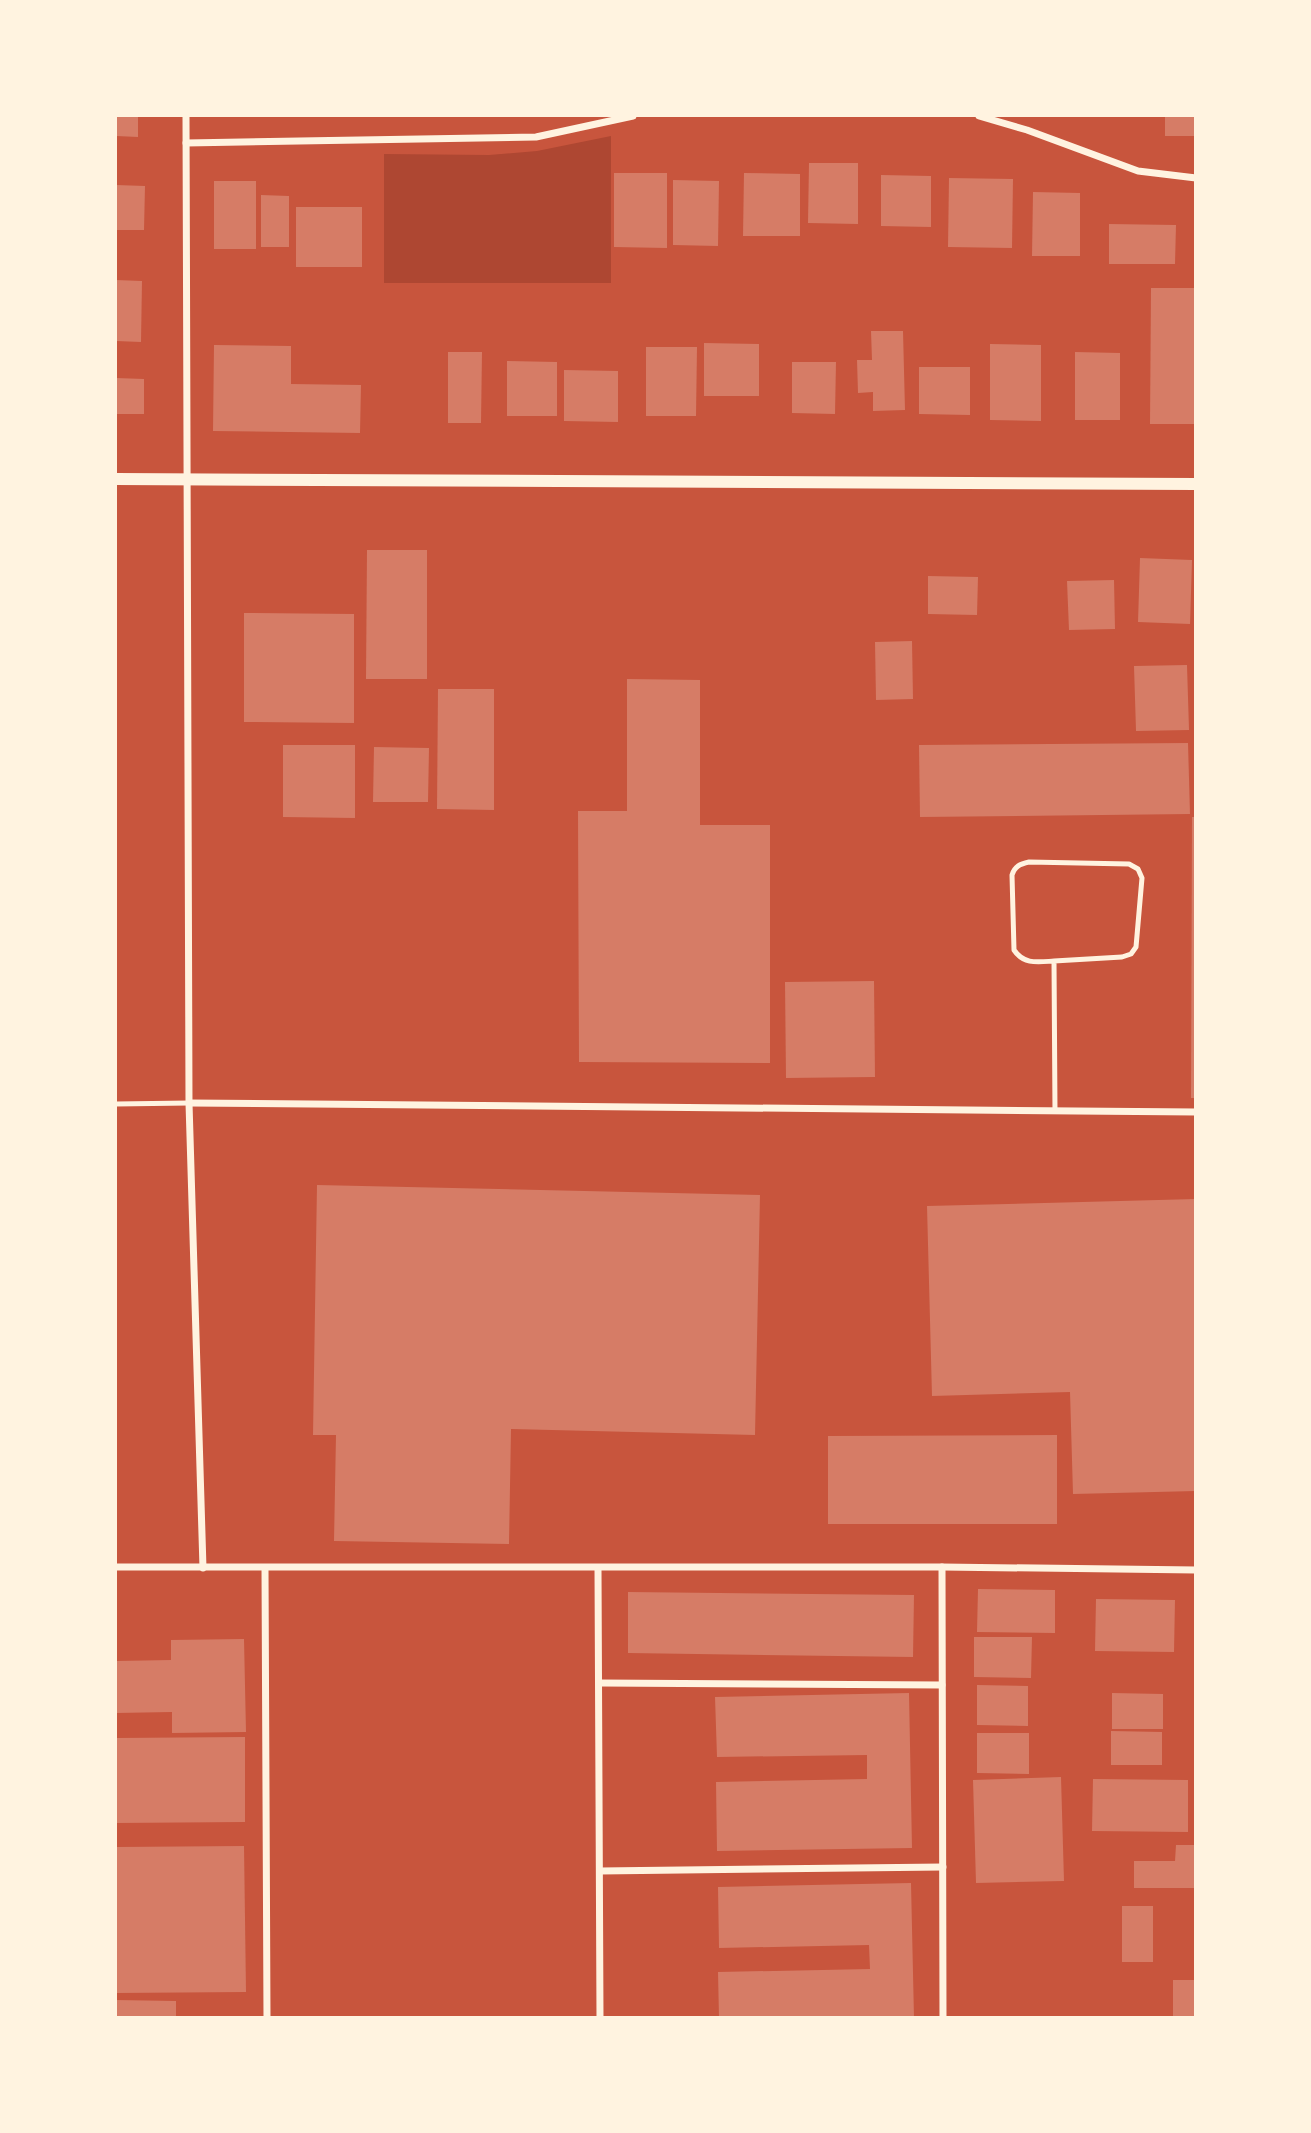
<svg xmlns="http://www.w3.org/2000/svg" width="1311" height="2133" font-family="Literata,serif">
	<rect width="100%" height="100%" fill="#c8553d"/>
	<path fill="#ae4732" d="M 611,136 L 611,283 L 384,283 L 384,154 L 489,155 L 537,151 Z"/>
	<g fill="#d67c66">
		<path d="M 116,116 L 138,116 L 138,137 L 116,136 Z"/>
		<rect x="1165" y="116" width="31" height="20"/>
		<path d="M 809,163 L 858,163 L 858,224 L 808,223 Z"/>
		<path d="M 614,173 L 667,173 L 667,248 L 614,247 Z"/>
		<path d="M 744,173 L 800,174 L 800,236 L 743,236 Z"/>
		<path d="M 881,175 L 931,176 L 931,227 L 881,226 Z"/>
		<path d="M 949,178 L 1013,179 L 1012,248 L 948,247 Z"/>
		<path d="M 673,180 L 719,181 L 718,246 L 673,245 Z"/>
		<rect x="214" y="181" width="42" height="68"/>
		<path d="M 116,185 L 145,186 L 144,230 L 116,230 Z"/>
		<path d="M 1033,192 L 1080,193 L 1080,256 L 1032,256 Z"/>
		<path d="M 261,195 L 289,196 L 289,247 L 261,247 Z"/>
		<rect x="296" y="207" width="66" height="60"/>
		<path d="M 1109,224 L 1176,225 L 1175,264 L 1109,264 Z"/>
		<path d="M 116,280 L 142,281 L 141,342 L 116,341 Z"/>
		<path d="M 1151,288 L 1196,288 L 1196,424 L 1150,424 Z"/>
		<path d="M 871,331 L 903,331 L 905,410 L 873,411 L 873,392 L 858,393 L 857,360 L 872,360 Z"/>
		<path d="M 704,343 L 759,344 L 759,396 L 704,396 Z"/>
		<path d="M 990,344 L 1041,345 L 1041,421 L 990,420 Z"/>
		<path d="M 214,345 L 291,346 L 291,384 L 361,385 L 360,433 L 213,431 Z"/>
		<path d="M 646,347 L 697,347 L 696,416 L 646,416 Z"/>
		<path d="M 448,352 L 482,352 L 481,423 L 448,423 Z"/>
		<path d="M 1075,352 L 1120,353 L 1120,420 L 1075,420 Z"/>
		<path d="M 507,361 L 557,362 L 557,416 L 507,416 Z"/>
		<path d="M 792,362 L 836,362 L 835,414 L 792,413 Z"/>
		<path d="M 919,367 L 970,367 L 970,415 L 919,414 Z"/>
		<path d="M 564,370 L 618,371 L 618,422 L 564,421 Z"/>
		<path d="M 116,378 L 144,379 L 144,414 L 116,414 Z"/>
		<path d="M 367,550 L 427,550 L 427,679 L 366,679 Z"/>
		<path d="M 1140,558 L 1192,560 L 1190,624 L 1138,622 Z"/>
		<path d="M 928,576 L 978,577 L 977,615 L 928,614 Z"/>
		<path d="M 1114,580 L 1115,629 L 1069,630 L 1067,581 Z"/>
		<path d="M 244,613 L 354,614 L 354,723 L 244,722 Z"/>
		<path d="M 912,641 L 913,699 L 876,700 L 875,642 Z"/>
		<path d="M 1187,665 L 1189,730 L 1136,731 L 1134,666 Z"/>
		<path d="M 627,679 L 700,680 L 700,825 L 770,825 L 770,1063 L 579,1062 L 578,811 L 627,811 Z"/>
		<path d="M 438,689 L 494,689 L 494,810 L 437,809 Z"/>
		<path d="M 1188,743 L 1190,814 L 920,817 L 919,745 Z"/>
		<path d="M 283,745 L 355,745 L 355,818 L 283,817 Z"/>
		<path d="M 374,747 L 429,748 L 428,802 L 373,802 Z"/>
		<path d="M 1192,817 L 1196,817 L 1196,1098 L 1191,1098 Z"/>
		<path d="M 874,981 L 875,1077 L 786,1078 L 785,982 Z"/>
		<path d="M 317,1185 L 760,1195 L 755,1435 L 511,1429 L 509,1544 L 334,1541 L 336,1435 L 313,1435 Z"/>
		<path d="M 1196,1199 L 1196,1491 L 1073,1494 L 1070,1392 L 932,1396 L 927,1206 Z"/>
		<path d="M 1057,1435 L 1057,1524 L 828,1524 L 828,1436 Z"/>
		<path d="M 978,1589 L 1055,1590 L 1055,1633 L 977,1632 Z"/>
		<path d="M 628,1592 L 914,1595 L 913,1657 L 628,1653 Z"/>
		<path d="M 1096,1599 L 1175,1600 L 1174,1652 L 1095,1651 Z"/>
		<path d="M 974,1637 L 1032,1637 L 1031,1678 L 974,1677 Z"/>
		<path d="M 244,1639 L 246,1732 L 172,1733 L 172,1712 L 116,1713 L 116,1661 L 171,1660 L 171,1640 Z"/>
		<path d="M 977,1685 L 1028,1686 L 1028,1726 L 977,1725 Z"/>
		<path d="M 909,1693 L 912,1848 L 717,1851 L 716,1782 L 867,1779 L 867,1755 L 717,1757 L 715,1697 Z"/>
		<path d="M 1112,1693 L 1163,1694 L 1163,1729 L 1112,1729 Z"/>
		<path d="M 1111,1731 L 1162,1732 L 1162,1765 L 1111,1765 Z"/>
		<path d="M 977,1733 L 1029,1733 L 1029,1774 L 977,1773 Z"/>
		<path d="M 245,1737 L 245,1822 L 116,1823 L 116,1738 Z"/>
		<path d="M 1061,1777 L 1064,1881 L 976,1883 L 973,1780 Z"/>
		<path d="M 1093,1779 L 1188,1780 L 1188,1832 L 1092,1831 Z"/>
		<path d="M 1176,1845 L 1196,1845 L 1196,1888 L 1134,1888 L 1134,1861 L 1175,1861 Z"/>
		<path d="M 244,1846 L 246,1992 L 116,1993 L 116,1847 Z"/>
		<path d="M 911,1883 L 914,2018 L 719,2018 L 718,1972 L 870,1969 L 869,1945 L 719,1948 L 718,1887 Z"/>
		<rect x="1122" y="1906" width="31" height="56"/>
		<rect x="1173" y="1980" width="23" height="38"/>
		<path d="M 116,2000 L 176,2001 L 176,2018 L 116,2018 Z"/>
	</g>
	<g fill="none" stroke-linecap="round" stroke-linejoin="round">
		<g stroke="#fff3e0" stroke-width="5">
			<path d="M 1054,961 L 1122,957 L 1131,954 L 1136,947 L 1142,878 L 1138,869 L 1129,864 L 1029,862 C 1020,864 1015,866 1012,875 L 1014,950 C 1024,965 1038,962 1054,961 L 1055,1111"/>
			<path d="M 116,1104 L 189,1103"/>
		</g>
		<g stroke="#fff3e0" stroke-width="7">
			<path d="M 186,116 L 189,1103 L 203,1568"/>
			<path d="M 979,116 L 1027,130 L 1138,171 L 1196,178"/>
			<path d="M 186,143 L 536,137 L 633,116"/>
			<path d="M 189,1103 L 1196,1112"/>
			<path d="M 116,1567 L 942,1567 L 1196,1570"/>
			<path d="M 942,1567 L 943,2018"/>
			<path d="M 265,1568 L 267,2018"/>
			<path d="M 598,1568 L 600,2018"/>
			<path d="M 600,1683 L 942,1685"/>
			<path d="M 600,1871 L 943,1867"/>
		</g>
		<path stroke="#fff3e0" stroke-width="12" d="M 116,479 L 1196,484"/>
	</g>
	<rect width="1311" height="2133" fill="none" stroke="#fff3e0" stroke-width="234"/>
</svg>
